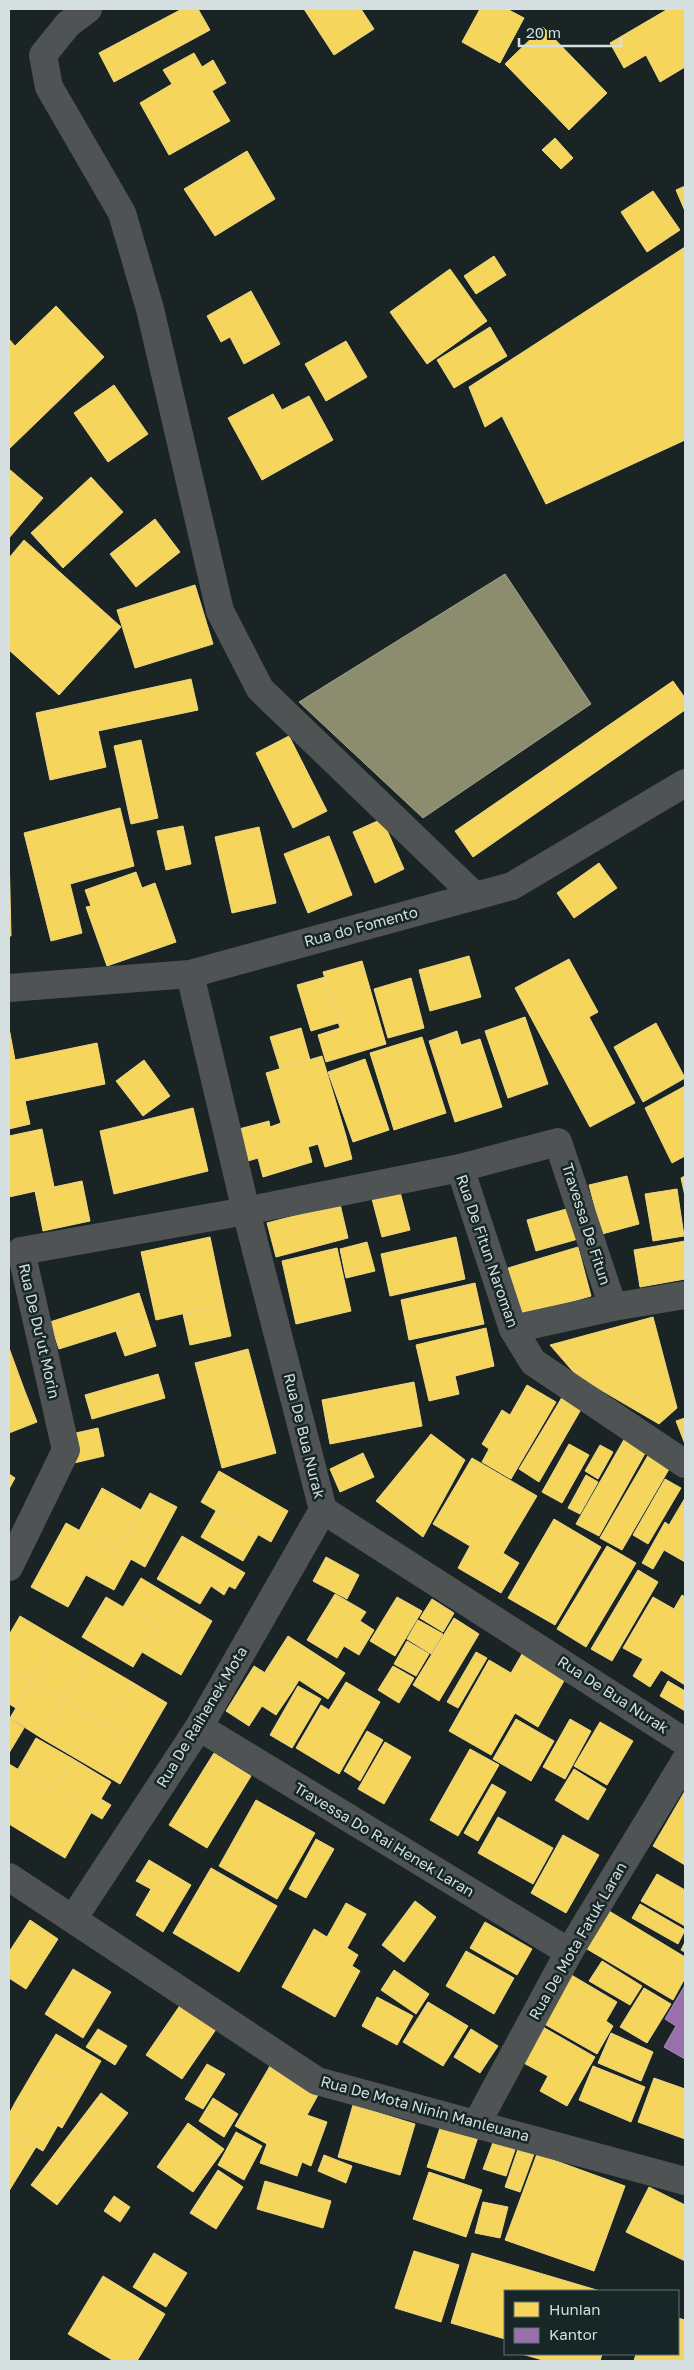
<svg xmlns="http://www.w3.org/2000/svg" width="694" height="2370" font-family="'Golos Text',sans-serif">
	<rect width="100%" height="100%" fill="#1b2424"/>
	<g fill="#f6d55c" stroke="#ecd883">
		<path d="M 182,9 L 198,9 L 210,30 L 114,82 L 99,53 Z"/>
		<path d="M 304,9 L 361,9 L 374,29 L 334,55 Z"/>
		<path d="M 480,9 L 507,9 L 524,18 L 500,63 L 462,42 Z"/>
		<path d="M 668,9 L 685,9 L 685,67 L 660,82 L 646,55 L 624,68 L 610,43 Z"/>
		<path d="M 543,27 L 607,93 L 569,130 L 505,64 Z"/>
		<path d="M 194,53 L 202,67 L 213,60 L 226,83 L 212,91 L 230,121 L 169,155 L 140,103 L 172,84 L 163,70 Z"/>
		<path d="M 555,138 L 573,158 L 561,169 L 542,150 Z"/>
		<path d="M 247,151 L 275,199 L 215,236 L 184,189 Z"/>
		<path d="M 685,186 L 685,211 L 676,190 Z"/>
		<path d="M 653,191 L 680,230 L 647,252 L 621,212 Z"/>
		<path d="M 685,247 L 685,440 L 546,504 L 502,416 L 485,427 L 469,387 Z"/>
		<path d="M 494,256 L 506,275 L 476,294 L 464,276 Z"/>
		<path d="M 450,269 L 487,321 L 427,364 L 390,312 Z"/>
		<path d="M 251,291 L 280,344 L 244,364 L 230,337 L 221,342 L 207,316 Z"/>
		<path d="M 56,306 L 104,357 L 9,449 L 9,339 L 15,346 Z"/>
		<path d="M 490,327 L 507,356 L 454,388 L 437,360 Z"/>
		<path d="M 346,341 L 367,377 L 326,401 L 305,364 Z"/>
		<path d="M 114,385 L 148,434 L 108,462 L 74,413 Z"/>
		<path d="M 273,394 L 282,410 L 309,396 L 333,440 L 262,480 L 228,418 Z"/>
		<path d="M 9,469 L 43,498 L 9,538 Z"/>
		<path d="M 91,477 L 123,512 L 63,568 L 31,533 Z"/>
		<path d="M 155,519 L 180,552 L 136,587 L 110,554 Z"/>
		<path d="M 24,540 L 121,627 L 59,695 L 9,650 L 9,558 Z"/>
		<path d="M 195,585 L 213,644 L 135,668 L 117,610 Z"/>
		<path d="M 191,679 L 198,710 L 98,731 L 106,767 L 50,780 L 36,713 Z"/>
		<path d="M 673,681 L 685,698 L 685,710 L 473,857 L 455,831 Z"/>
		<path d="M 289,736 L 327,811 L 293,828 L 256,753 Z"/>
		<path d="M 141,740 L 158,818 L 131,824 L 114,746 Z"/>
		<path d="M 120,808 L 134,866 L 70,884 L 82,933 L 51,941 L 24,833 Z"/>
		<path d="M 382,819 L 404,869 L 375,883 L 353,832 Z"/>
		<path d="M 183,826 L 191,864 L 166,870 L 157,831 Z"/>
		<path d="M 259,827 L 276,903 L 232,913 L 215,837 Z"/>
		<path d="M 329,836 L 352,895 L 308,913 L 284,854 Z"/>
		<path d="M 9,851 L 11,936 L 9,936 Z"/>
		<path d="M 599,863 L 617,888 L 574,918 L 557,893 Z"/>
		<path d="M 136,872 L 142,888 L 155,883 L 176,942 L 107,966 L 86,907 L 91,906 L 85,890 Z"/>
		<path d="M 469,956 L 481,997 L 430,1011 L 419,970 Z"/>
		<path d="M 569,959 L 598,1012 L 589,1017 L 635,1103 L 590,1127 L 515,988 Z"/>
		<path d="M 362,961 L 386,1044 L 326,1062 L 318,1035 L 340,1028 L 323,972 Z"/>
		<path d="M 325,977 L 338,1023 L 311,1031 L 297,985 Z"/>
		<path d="M 411,978 L 424,1028 L 388,1038 L 374,989 Z"/>
		<path d="M 525,1017 L 548,1084 L 508,1098 L 485,1031 Z"/>
		<path d="M 656,1023 L 685,1078 L 643,1102 L 614,1047 Z"/>
		<path d="M 9,1028 L 15,1060 L 97,1043 L 105,1084 L 25,1101 L 30,1124 L 9,1129 Z"/>
		<path d="M 301,1028 L 310,1060 L 280,1069 L 270,1037 Z"/>
		<path d="M 457,1031 L 461,1045 L 480,1039 L 502,1107 L 455,1122 L 429,1041 Z"/>
		<path d="M 422,1037 L 446,1113 L 394,1130 L 370,1053 Z"/>
		<path d="M 322,1056 L 346,1136 L 308,1147 L 312,1162 L 263,1177 L 258,1158 L 248,1161 L 239,1129 L 269,1121 L 270,1127 L 281,1123 L 266,1073 Z"/>
		<path d="M 365,1059 L 389,1130 L 353,1142 L 328,1072 Z"/>
		<path d="M 144,1060 L 170,1096 L 143,1116 L 116,1081 Z"/>
		<path d="M 685,1086 L 685,1156 L 672,1163 L 645,1108 Z"/>
		<path d="M 193,1108 L 208,1171 L 114,1194 L 100,1131 Z"/>
		<path d="M 42,1129 L 54,1187 L 9,1197 L 9,1136 Z"/>
		<path d="M 346,1136 L 352,1159 L 325,1167 L 318,1144 Z"/>
		<path d="M 627,1176 L 639,1224 L 602,1234 L 589,1185 Z"/>
		<path d="M 685,1176 L 685,1196 L 681,1178 Z"/>
		<path d="M 82,1181 L 90,1221 L 43,1231 L 35,1191 Z"/>
		<path d="M 399,1188 L 410,1230 L 382,1237 L 371,1195 Z"/>
		<path d="M 677,1189 L 684,1236 L 653,1241 L 645,1194 Z"/>
		<path d="M 340,1204 L 348,1238 L 276,1257 L 267,1223 Z"/>
		<path d="M 570,1208 L 578,1239 L 536,1251 L 527,1220 Z"/>
		<path d="M 210,1237 L 224,1304 L 156,1320 L 141,1252 Z"/>
		<path d="M 456,1237 L 465,1279 L 390,1296 L 381,1254 Z"/>
		<path d="M 685,1241 L 685,1279 L 640,1287 L 634,1250 Z"/>
		<path d="M 367,1242 L 375,1271 L 346,1278 L 340,1249 Z"/>
		<path d="M 578,1247 L 591,1296 L 521,1316 L 508,1268 Z"/>
		<path d="M 337,1248 L 351,1311 L 296,1324 L 282,1261 Z"/>
		<path d="M 475,1283 L 484,1324 L 409,1340 L 401,1300 Z"/>
		<path d="M 139,1293 L 148,1321 L 59,1349 L 50,1322 Z"/>
		<path d="M 224,1304 L 231,1336 L 190,1345 L 183,1314 Z"/>
		<path d="M 653,1317 L 677,1408 L 659,1424 L 577,1376 L 550,1345 Z"/>
		<path d="M 148,1321 L 156,1346 L 125,1356 L 116,1331 Z"/>
		<path d="M 486,1328 L 494,1366 L 455,1376 L 459,1394 L 429,1401 L 416,1345 Z"/>
		<path d="M 9,1348 L 24,1389 L 9,1395 Z"/>
		<path d="M 248,1349 L 276,1453 L 222,1468 L 195,1363 Z"/>
		<path d="M 158,1374 L 165,1398 L 123,1410 L 116,1386 Z"/>
		<path d="M 414,1382 L 422,1426 L 330,1444 L 322,1400 Z"/>
		<path d="M 527,1385 L 556,1402 L 511,1479 L 482,1462 L 489,1449 L 482,1444 L 502,1410 L 510,1415 Z"/>
		<path d="M 116,1386 L 123,1410 L 92,1419 L 85,1395 Z"/>
		<path d="M 24,1389 L 37,1422 L 9,1433 L 9,1395 Z"/>
		<path d="M 564,1394 L 583,1406 L 539,1482 L 519,1469 Z"/>
		<path d="M 685,1418 L 685,1444 L 676,1421 Z"/>
		<path d="M 98,1428 L 104,1456 L 74,1463 L 67,1435 Z"/>
		<path d="M 431,1434 L 465,1460 L 423,1537 L 376,1501 Z"/>
		<path d="M 626,1436 L 648,1448 L 599,1536 L 576,1524 Z"/>
		<path d="M 569,1444 L 589,1455 L 562,1503 L 542,1492 Z"/>
		<path d="M 600,1445 L 613,1452 L 598,1479 L 585,1471 Z"/>
		<path d="M 650,1452 L 672,1464 L 622,1550 L 600,1538 Z"/>
		<path d="M 363,1453 L 374,1477 L 340,1492 L 330,1469 Z"/>
		<path d="M 472,1458 L 537,1496 L 503,1553 L 519,1563 L 501,1593 L 458,1568 L 470,1546 L 433,1524 Z"/>
		<path d="M 219,1471 L 288,1511 L 271,1542 L 201,1502 Z"/>
		<path d="M 9,1474 L 15,1478 L 9,1489 Z"/>
		<path d="M 586,1475 L 598,1482 L 580,1514 L 568,1508 Z"/>
		<path d="M 665,1479 L 681,1488 L 648,1544 L 633,1535 Z"/>
		<path d="M 102,1488 L 141,1510 L 118,1552 L 79,1531 Z"/>
		<path d="M 150,1493 L 177,1507 L 145,1567 L 118,1552 Z"/>
		<path d="M 685,1498 L 685,1562 L 664,1550 L 653,1569 L 642,1563 L 665,1522 L 669,1525 Z"/>
		<path d="M 216,1511 L 258,1535 L 243,1561 L 201,1537 Z"/>
		<path d="M 554,1519 L 601,1547 L 555,1625 L 508,1598 Z"/>
		<path d="M 66,1523 L 131,1559 L 114,1590 L 86,1575 L 68,1607 L 31,1587 Z"/>
		<path d="M 182,1536 L 245,1573 L 235,1589 L 229,1586 L 224,1595 L 211,1586 L 200,1604 L 157,1579 Z"/>
		<path d="M 607,1546 L 636,1563 L 586,1647 L 557,1629 Z"/>
		<path d="M 326,1557 L 359,1575 L 347,1599 L 313,1581 Z"/>
		<path d="M 638,1570 L 658,1582 L 612,1661 L 591,1649 Z"/>
		<path d="M 141,1578 L 174,1598 L 157,1627 L 123,1607 Z"/>
		<path d="M 335,1594 L 366,1612 L 360,1621 L 374,1630 L 359,1655 L 344,1646 L 337,1658 L 307,1640 Z"/>
		<path d="M 682,1595 L 685,1597 L 685,1685 L 661,1670 L 650,1687 L 633,1676 L 643,1659 L 623,1648 L 653,1597 L 674,1609 Z"/>
		<path d="M 106,1597 L 157,1627 L 133,1667 L 82,1637 Z"/>
		<path d="M 397,1597 L 422,1611 L 395,1656 L 370,1641 Z"/>
		<path d="M 174,1598 L 212,1621 L 181,1675 L 142,1652 Z"/>
		<path d="M 432,1599 L 454,1613 L 443,1632 L 420,1618 Z"/>
		<path d="M 20,1616 L 57,1638 L 32,1681 L 9,1667 L 9,1635 Z"/>
		<path d="M 454,1618 L 479,1634 L 439,1701 L 413,1685 Z"/>
		<path d="M 418,1620 L 443,1634 L 431,1654 L 407,1639 Z"/>
		<path d="M 288,1636 L 345,1673 L 328,1699 L 299,1680 L 293,1690 L 265,1672 Z"/>
		<path d="M 57,1638 L 91,1658 L 65,1700 L 32,1681 Z"/>
		<path d="M 407,1641 L 429,1654 L 416,1676 L 394,1664 Z"/>
		<path d="M 476,1652 L 487,1658 L 458,1708 L 447,1702 Z"/>
		<path d="M 522,1654 L 565,1679 L 538,1727 L 515,1713 L 491,1755 L 449,1731 L 489,1660 L 511,1673 Z"/>
		<path d="M 91,1658 L 132,1682 L 107,1725 L 65,1700 Z"/>
		<path d="M 254,1666 L 293,1690 L 276,1715 L 262,1706 L 249,1726 L 226,1711 Z"/>
		<path d="M 393,1666 L 414,1678 L 399,1703 L 378,1690 Z"/>
		<path d="M 9,1667 L 32,1681 L 16,1708 L 9,1704 Z"/>
		<path d="M 32,1681 L 65,1700 L 43,1739 L 10,1718 Z"/>
		<path d="M 668,1681 L 685,1691 L 685,1711 L 660,1696 Z"/>
		<path d="M 132,1682 L 167,1703 L 142,1746 L 107,1725 Z"/>
		<path d="M 346,1682 L 380,1702 L 339,1774 L 296,1748 L 321,1705 L 329,1710 Z"/>
		<path d="M 298,1686 L 321,1699 L 292,1748 L 270,1735 Z"/>
		<path d="M 65,1700 L 142,1746 L 120,1784 L 43,1739 Z"/>
		<path d="M 9,1718 L 24,1728 L 9,1753 Z"/>
		<path d="M 516,1719 L 554,1741 L 531,1781 L 493,1759 Z"/>
		<path d="M 570,1719 L 591,1731 L 565,1779 L 543,1767 Z"/>
		<path d="M 600,1722 L 633,1741 L 607,1785 L 574,1766 Z"/>
		<path d="M 367,1731 L 383,1740 L 360,1781 L 344,1771 Z"/>
		<path d="M 36,1738 L 73,1759 L 54,1791 L 18,1769 Z"/>
		<path d="M 385,1742 L 411,1757 L 384,1804 L 358,1789 Z"/>
		<path d="M 470,1749 L 499,1765 L 458,1836 L 430,1820 Z"/>
		<path d="M 214,1753 L 251,1776 L 207,1848 L 169,1825 Z"/>
		<path d="M 73,1759 L 111,1782 L 101,1799 L 111,1805 L 102,1819 L 54,1791 Z"/>
		<path d="M 9,1764 L 91,1813 L 65,1858 L 9,1824 Z"/>
		<path d="M 574,1769 L 606,1789 L 588,1820 L 555,1800 Z"/>
		<path d="M 492,1784 L 506,1792 L 478,1841 L 464,1833 Z"/>
		<path d="M 685,1791 L 685,1865 L 653,1846 Z"/>
		<path d="M 256,1800 L 315,1833 L 277,1899 L 219,1866 Z"/>
		<path d="M 498,1817 L 553,1848 L 533,1884 L 478,1853 Z"/>
		<path d="M 563,1835 L 599,1855 L 566,1913 L 531,1893 Z"/>
		<path d="M 316,1839 L 334,1849 L 306,1898 L 289,1889 Z"/>
		<path d="M 149,1860 L 191,1885 L 163,1932 L 136,1915 L 151,1889 L 136,1881 Z"/>
		<path d="M 211,1868 L 277,1906 L 239,1972 L 173,1933 Z"/>
		<path d="M 657,1874 L 685,1890 L 685,1926 L 641,1901 Z"/>
		<path d="M 415,1901 L 436,1917 L 404,1962 L 382,1945 Z"/>
		<path d="M 346,1903 L 366,1914 L 347,1948 L 358,1955 L 352,1966 L 360,1971 L 335,2017 L 282,1987 L 314,1929 L 327,1937 Z"/>
		<path d="M 640,1904 L 685,1930 L 678,1944 L 632,1918 Z"/>
		<path d="M 609,1911 L 685,1957 L 685,1978 L 673,2000 L 587,1949 Z"/>
		<path d="M 30,1920 L 58,1939 L 26,1989 L 9,1978 L 9,1952 Z"/>
		<path d="M 485,1922 L 532,1949 L 517,1975 L 470,1948 Z"/>
		<path d="M 685,1942 L 685,1952 L 681,1950 Z"/>
		<path d="M 466,1951 L 514,1978 L 494,2014 L 446,1986 Z"/>
		<path d="M 602,1961 L 642,1986 L 630,2005 L 589,1981 Z"/>
		<path d="M 73,1969 L 111,1992 L 83,2038 L 45,2014 Z"/>
		<path d="M 394,1970 L 429,1994 L 416,2014 L 381,1990 Z"/>
		<path d="M 568,1973 L 617,2002 L 606,2021 L 613,2026 L 597,2054 L 539,2021 Z"/>
		<path d="M 644,1988 L 671,2004 L 647,2043 L 620,2027 Z"/>
		<path d="M 377,1997 L 413,2016 L 397,2045 L 362,2026 Z"/>
		<path d="M 183,2001 L 219,2025 L 182,2079 L 146,2055 Z"/>
		<path d="M 428,2002 L 468,2026 L 443,2066 L 403,2042 Z"/>
		<path d="M 536,2023 L 595,2057 L 567,2106 L 540,2091 L 548,2076 L 516,2059 Z"/>
		<path d="M 98,2029 L 127,2046 L 115,2065 L 86,2047 Z"/>
		<path d="M 471,2029 L 498,2046 L 480,2073 L 454,2057 Z"/>
		<path d="M 611,2033 L 653,2052 L 641,2081 L 598,2063 Z"/>
		<path d="M 56,2034 L 101,2061 L 82,2094 L 36,2067 Z"/>
		<path d="M 207,2064 L 225,2074 L 203,2109 L 185,2099 Z"/>
		<path d="M 270,2066 L 318,2095 L 307,2115 L 327,2122 L 311,2166 L 302,2162 L 297,2176 L 260,2163 L 267,2144 L 235,2126 Z"/>
		<path d="M 593,2066 L 645,2087 L 631,2122 L 579,2100 Z"/>
		<path d="M 36,2067 L 82,2094 L 62,2128 L 16,2101 Z"/>
		<path d="M 654,2078 L 685,2089 L 685,2139 L 638,2122 Z"/>
		<path d="M 101,2093 L 128,2113 L 57,2205 L 31,2185 Z"/>
		<path d="M 213,2098 L 238,2114 L 224,2137 L 199,2121 Z"/>
		<path d="M 16,2101 L 58,2125 L 43,2151 L 9,2132 L 9,2114 Z"/>
		<path d="M 353,2105 L 415,2124 L 400,2175 L 338,2157 Z"/>
		<path d="M 188,2123 L 224,2149 L 193,2192 L 157,2167 Z"/>
		<path d="M 441,2125 L 478,2137 L 464,2179 L 427,2167 Z"/>
		<path d="M 9,2132 L 36,2147 L 9,2191 Z"/>
		<path d="M 236,2132 L 262,2146 L 244,2180 L 218,2165 Z"/>
		<path d="M 495,2137 L 517,2144 L 506,2176 L 483,2169 Z"/>
		<path d="M 518,2149 L 534,2154 L 520,2192 L 505,2187 Z"/>
		<path d="M 537,2154 L 625,2186 L 594,2271 L 505,2240 Z"/>
		<path d="M 324,2155 L 352,2166 L 346,2183 L 318,2171 Z"/>
		<path d="M 218,2170 L 243,2187 L 216,2229 L 190,2213 Z"/>
		<path d="M 429,2172 L 482,2190 L 466,2237 L 413,2219 Z"/>
		<path d="M 265,2181 L 331,2201 L 323,2228 L 257,2209 Z"/>
		<path d="M 649,2187 L 685,2205 L 685,2261 L 626,2232 Z"/>
		<path d="M 114,2196 L 130,2207 L 120,2222 L 104,2211 Z"/>
		<path d="M 483,2202 L 508,2207 L 500,2238 L 475,2233 Z"/>
		<path d="M 414,2251 L 459,2265 L 441,2322 L 395,2308 Z"/>
		<path d="M 154,2253 L 187,2273 L 166,2307 L 133,2287 Z"/>
		<path d="M 472,2253 L 600,2291 L 505,2291 L 505,2339 L 451,2323 Z"/>
		<path d="M 103,2276 L 165,2314 L 137,2361 L 114,2361 L 68,2334 Z"/>
		<path d="M 678,2318 L 685,2320 L 685,2361 L 634,2361 L 636,2354 L 678,2354 Z"/>
		<path d="M 522,2354 L 602,2354 L 600,2361 L 546,2361 Z"/>
	</g>
	<path fill="#9970ab" stroke="#ab91bb" d="M 685,1985 L 685,2059 L 664,2047 L 676,2026 L 665,2019 Z"/>
	<path fill="#8c8c6e" stroke="#a2a590" d="M 505,574 L 591,704 L 423,818 L 299,702 Z"/>
	<g fill="none" stroke-linecap="round" stroke-linejoin="round">
		<g stroke="#4f5353" stroke-width="28">
			<path d="M 88,9 L 68,24 L 43,55 L 49,87 L 122,213 L 150,309 L 220,611 L 260,689 L 475,896"/>
			<path d="M 190,974 L 246,1211 L 323,1510 L 685,1742"/>
			<path d="M 9,988 L 190,974 L 512,886 L 685,783"/>
			<path d="M 460,1168 L 558,1142 L 613,1307 L 513,1329"/>
			<path d="M 613,1307 L 685,1295"/>
			<path d="M 9,1567 L 66,1450 L 21,1251 L 246,1211 L 460,1168 L 513,1329 L 533,1362 L 685,1464"/>
			<path d="M 199,1727 L 569,1952"/>
			<path d="M 9,1877 L 317,2081 L 685,2181"/>
			<path d="M 73,1919 L 199,1727 L 323,1510"/>
			<path d="M 477,2123 L 569,1952 L 685,1761"/>
		</g>
	</g>
	<g text-anchor="middle" stroke-width="5" stroke-linejoin="round" paint-order="stroke">
		<g font-size="15" fill="#d5dfdf" stroke="#172728">
			<text transform="translate(361 927) rotate(-15)" y="5">Rua do Fomento</text>
			<text transform="translate(586 1224) rotate(72)" y="5">Travessa De Fitun</text>
			<text transform="translate(487 1251) rotate(71)" y="5">Rua De Fitun Naroman</text>
			<text transform="translate(39 1331) rotate(77)" y="5">Rua De Du’ut Morin</text>
			<text transform="translate(304 1436) rotate(76)" y="5">Rua De Bua Nurak</text>
			<text transform="translate(613 1695) rotate(33)" y="5">Rua De Bua Nurak</text>
			<text transform="translate(202 1717) rotate(-59)" y="5">Rua De Raihenek Mota</text>
			<text transform="translate(384 1840) rotate(31)" y="5">Travessa Do Rai Henek Laran</text>
			<text transform="translate(578 1941) rotate(-60)" y="5">Rua De Mota Fatuk Laran</text>
			<text transform="translate(425 2109) rotate(15)" y="5">Rua De Mota Ninin Manleuana</text>
		</g>
	</g>
	<rect width="694" height="2370" fill="none" stroke="#d5dfdf" stroke-width="20"/>
	<rect x="504" y="2290" width="175" height="65" fill="#172728" stroke="#637171"/>
	<rect x="514" y="2302" width="25" height="15" fill="#f6d55c" stroke="#637171"/>
	<text x="549" y="2315" font-size="15" fill="#d5dfdf">Hunian</text>
	<rect x="514" y="2328" width="25" height="15" fill="#9970ab" stroke="#637171"/>
	<text x="549" y="2340" font-size="15" fill="#d5dfdf">Kantor</text>
	<path d="M519 38v8h102v-8" fill="none" stroke="#d5dfdf" stroke-width="2.5"/>
	<text x="526" y="38" font-size="15" fill="#d5dfdf" stroke="#172728" stroke-width="4" paint-order="stroke">20 m</text>
</svg>
